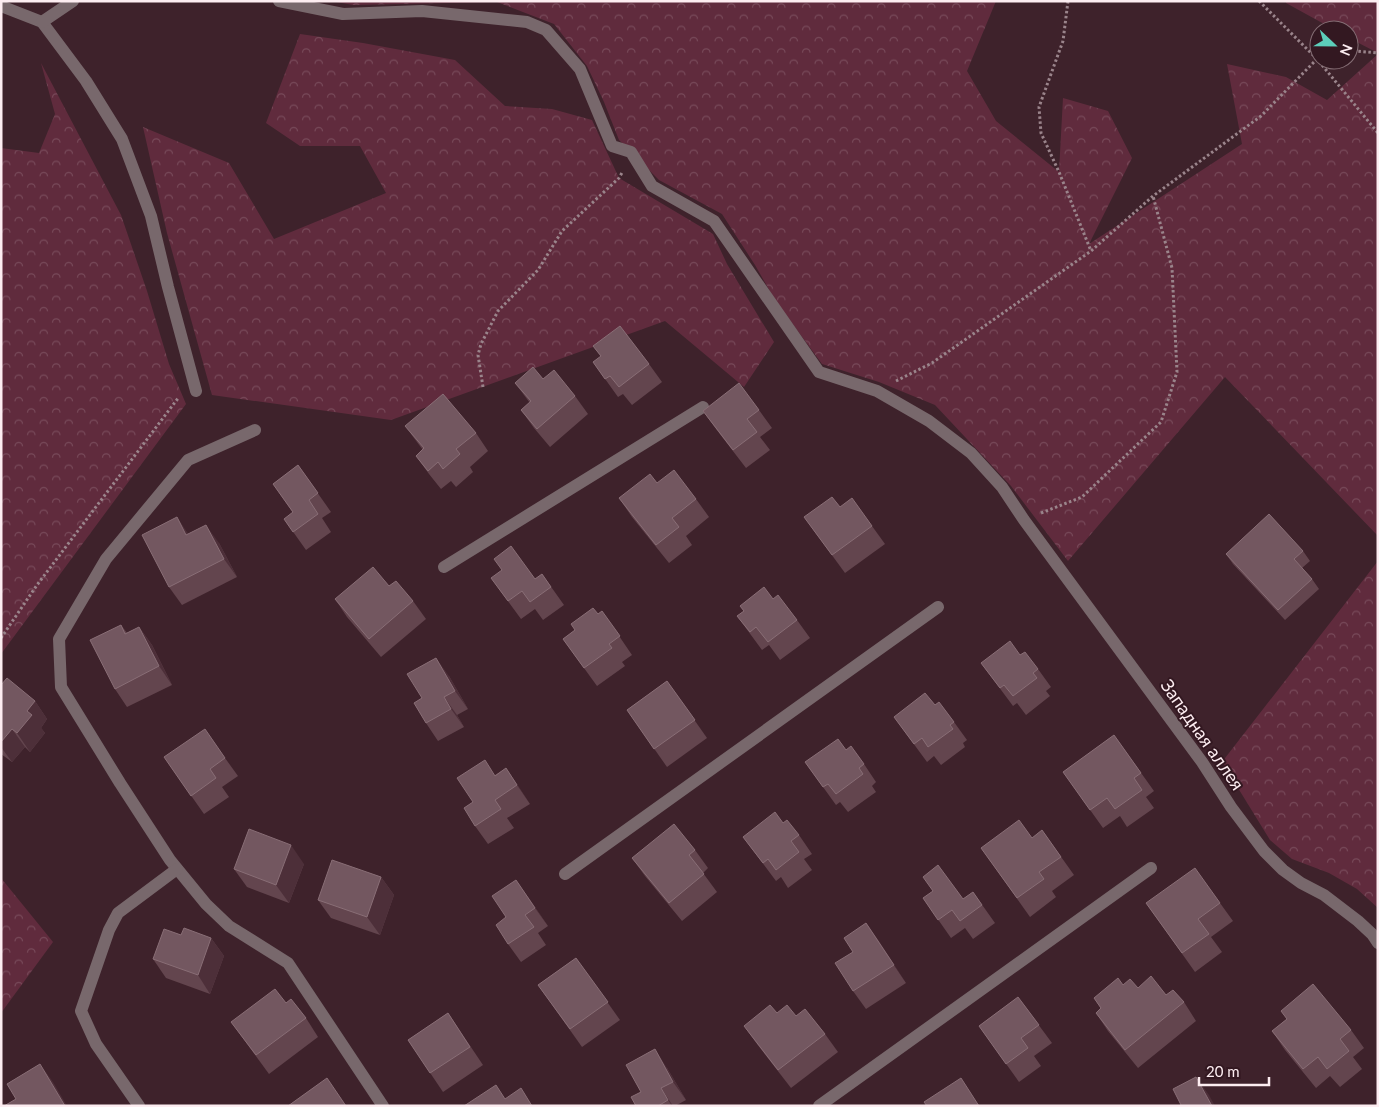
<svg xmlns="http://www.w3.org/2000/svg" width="1379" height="1107" font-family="Lato,sans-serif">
	<defs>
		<pattern id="forest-crowns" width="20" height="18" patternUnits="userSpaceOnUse" patternTransform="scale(1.25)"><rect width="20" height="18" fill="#602b3d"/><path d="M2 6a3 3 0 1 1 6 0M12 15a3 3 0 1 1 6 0" fill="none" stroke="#784a5a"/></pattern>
	</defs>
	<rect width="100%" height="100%" fill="#3e222b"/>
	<g fill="url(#forest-crowns)">
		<path d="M 331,1 L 996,1 L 967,71 L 996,121 L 1059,172 L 1063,98 L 1108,111 L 1132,158 L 1089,244 L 1242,144 L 1227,64 L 1286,77 L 1327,100 L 1378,54 L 1378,536 L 1225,377 L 1068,561 L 1011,486 L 935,405 L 879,382 L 822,364 L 775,300 L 755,265 L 722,214 L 659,180 L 619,140 L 604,102 L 587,66 L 554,24 L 497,2 L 353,5 Z"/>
		<path d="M 1286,1 L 1378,1 L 1378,53 L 1349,38 L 1349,30 L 1335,30 L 1286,3 Z"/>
		<path d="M 300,34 L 363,43 L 455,60 L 505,106 L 552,109 L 592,120 L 619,178 L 713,234 L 727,264 L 774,342 L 744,387 L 665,321 L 391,420 L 212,395 L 167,233 L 143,127 L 229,163 L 274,239 L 386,193 L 360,146 L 300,146 L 266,123 Z"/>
		<path d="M 41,63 L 121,215 L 147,291 L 169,364 L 186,404 L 1,654 L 1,148 L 39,153 L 55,114 Z"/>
		<path d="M 1378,561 L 1378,908 L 1357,889 L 1329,873 L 1292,859 L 1270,840 L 1222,762 Z"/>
		<path d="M 1,878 L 53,942 L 1,1013 Z"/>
	</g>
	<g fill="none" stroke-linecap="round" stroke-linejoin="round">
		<g stroke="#9a848b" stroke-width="3" stroke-dasharray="2.5 2.5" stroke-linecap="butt">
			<path d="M 1068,1 L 1063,41 L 1039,107 L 1041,133 L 1059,172 L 1091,251"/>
			<path d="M 1259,1 L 1317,59 L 1378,133"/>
			<path d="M 1349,54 L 1356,51 L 1378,53"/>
			<path d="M 896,381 L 932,363 L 1091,251 L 1153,196 L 1261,116 L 1317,59 L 1319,59"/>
			<path d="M 483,387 L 478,355 L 481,344 L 498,311 L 538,270 L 562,231 L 619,178 L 623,171"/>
			<path d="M 1041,513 L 1082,497 L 1161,422 L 1177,372 L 1172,268 L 1153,196"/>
			<path d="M 1,638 L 37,585 L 179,397"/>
		</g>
		<g stroke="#78686c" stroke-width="12">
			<path d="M 279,1 L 343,14 L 422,11 L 527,22 L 546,30 L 580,69 L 612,146 L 631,152 L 652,186 L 714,221 L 819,372 L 877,391 L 929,421 L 971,453 L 1002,487 L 1024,520 L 1202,762 L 1231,807 L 1264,851 L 1283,870 L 1301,883 L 1324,895 L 1358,921 L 1372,934 L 1378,943"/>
			<path d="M 1,6 L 42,22 L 86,81 L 122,139 L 151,216 L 168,287 L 196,391"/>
			<path d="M 42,22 L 73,1"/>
			<path d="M 255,430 L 188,460 L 106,559 L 59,639 L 61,687 L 120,783 L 170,860 L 206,904 L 229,926 L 288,963 L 383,1106"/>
			<path d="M 444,567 L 703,407"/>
			<path d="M 565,874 L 938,607"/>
			<path d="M 139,1106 L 96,1044 L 81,1011 L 109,930 L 118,913 L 177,869"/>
			<path d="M 819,1106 L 1151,868"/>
		</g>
	</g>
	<g fill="#63454e">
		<path d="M 593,346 L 649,364 L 662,382 L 632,405 L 623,394 L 618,397 L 593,362 L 601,357 Z"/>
		<path d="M 543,379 L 575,396 L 588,414 L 550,447 L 534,428 L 521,410 L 530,403 L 515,383 Z"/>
		<path d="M 759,410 L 772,428 L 760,437 L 770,450 L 746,468 L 716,429 L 703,411 Z"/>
		<path d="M 405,426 L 476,433 L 488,451 L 470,467 L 473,472 L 456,487 L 451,481 L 441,489 L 429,474 L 416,456 L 423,450 Z"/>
		<path d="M 298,465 L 331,512 L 322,518 L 331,532 L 306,550 L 284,519 L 293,513 L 273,484 Z"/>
		<path d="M 657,483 L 696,499 L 709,517 L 686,536 L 692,545 L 669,563 L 632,517 L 619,498 Z"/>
		<path d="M 840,507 L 872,526 L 885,544 L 845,573 L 804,517 Z"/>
		<path d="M 188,534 L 219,543 L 237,577 L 182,605 L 169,587 Z"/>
		<path d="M 1303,551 L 1310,561 L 1302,568 L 1312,579 L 1319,589 L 1285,620 L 1233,564 L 1226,554 Z"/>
		<path d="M 542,574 L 564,605 L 543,620 L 535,609 L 521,619 L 491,578 L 535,579 Z"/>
		<path d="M 389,586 L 413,601 L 426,619 L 381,657 L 347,617 L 335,599 Z"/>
		<path d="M 773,599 L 797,620 L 810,638 L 780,660 L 769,645 L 762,650 L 737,616 L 744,611 L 740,606 Z"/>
		<path d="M 602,611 L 632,655 L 622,662 L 625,666 L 597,686 L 563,639 Z"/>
		<path d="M 121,625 L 127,633 L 139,627 L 152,645 L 172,685 L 127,707 L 115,689 Z"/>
		<path d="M 1020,655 L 1038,669 L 1051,687 L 1046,691 L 1050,696 L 1026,715 L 1017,703 L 1013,706 L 981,663 Z"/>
		<path d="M 449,676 L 468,709 L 457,715 L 464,727 L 438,741 L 426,723 L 422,698 Z"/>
		<path d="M 667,681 L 707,738 L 667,767 L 627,710 Z"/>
		<path d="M 1,685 L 35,701 L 47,719 L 41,728 L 45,733 L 30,752 L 25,747 L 12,762 L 1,754 Z"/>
		<path d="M 935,705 L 954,722 L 967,740 L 963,743 L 965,747 L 941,765 L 934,756 L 927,762 L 894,717 Z"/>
		<path d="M 1114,735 L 1154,791 L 1146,797 L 1154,808 L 1127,827 L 1120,816 L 1103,828 L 1063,772 Z"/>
		<path d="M 846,750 L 864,764 L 876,782 L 872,786 L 876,792 L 848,812 L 840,802 L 836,805 L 805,762 Z"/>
		<path d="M 164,757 L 225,758 L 238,776 L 222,787 L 229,797 L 204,814 Z"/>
		<path d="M 506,768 L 530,804 L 507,818 L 514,828 L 488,844 L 475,826 L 473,802 L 495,775 Z"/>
		<path d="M 783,823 L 799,835 L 812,854 L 804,859 L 812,870 L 788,888 L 781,877 L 776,881 L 743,837 Z"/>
		<path d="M 1042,830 L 1074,875 L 1052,891 L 1056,897 L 1030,917 L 981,848 L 1032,838 Z"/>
		<path d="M 695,850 L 708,868 L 703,873 L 717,892 L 682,921 L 645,876 L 632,858 Z"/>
		<path d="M 304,864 L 289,903 L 247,887 L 234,869 Z"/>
		<path d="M 381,877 L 394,895 L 380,935 L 331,918 L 318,900 Z"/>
		<path d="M 516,880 L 548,926 L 538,933 L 546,945 L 521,962 L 508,944 L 506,917 Z"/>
		<path d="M 973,892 L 995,923 L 973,939 L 965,928 L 951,938 L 923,898 L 963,899 Z"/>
		<path d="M 1146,903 L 1220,903 L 1233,921 L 1211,937 L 1222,952 L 1195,972 Z"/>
		<path d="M 866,923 L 906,983 L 866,1009 L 853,991 L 853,952 Z"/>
		<path d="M 181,935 L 211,938 L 224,956 L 210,994 L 166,978 L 153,959 Z"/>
		<path d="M 576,958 L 620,1020 L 582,1047 L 538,985 Z"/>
		<path d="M 1123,985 L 1166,995 L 1184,1002 L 1196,1021 L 1138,1068 L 1108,1031 L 1096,1013 L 1101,1009 L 1094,998 Z"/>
		<path d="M 1018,997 L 1052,1043 L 1034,1056 L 1041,1066 L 1019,1082 L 979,1026 Z"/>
		<path d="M 286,1003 L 306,1018 L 318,1037 L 269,1074 L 231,1022 Z"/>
		<path d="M 1281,1011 L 1351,1030 L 1364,1048 L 1353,1057 L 1362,1069 L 1340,1087 L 1330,1076 L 1316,1088 L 1285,1050 L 1272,1031 L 1287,1019 Z"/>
		<path d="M 448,1013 L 483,1065 L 443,1092 L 408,1040 Z"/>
		<path d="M 777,1013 L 825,1034 L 838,1052 L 791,1088 L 757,1044 L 744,1026 Z"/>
		<path d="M 667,1068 L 686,1100 L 675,1106 L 636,1106 L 641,1092 Z"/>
	</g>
	<g fill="#4d2f39">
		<path d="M 177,517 L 189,535 L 186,535 Z"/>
		<path d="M 206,525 L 219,543 L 237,577 L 224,559 Z"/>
		<path d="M 139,627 L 152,645 L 172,685 L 159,666 Z"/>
		<path d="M 436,658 L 449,676 L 468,709 L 455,691 Z"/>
		<path d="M 444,697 L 457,715 L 464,727 L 451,709 Z"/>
		<path d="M 35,701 L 47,719 L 41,728 L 45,733 L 30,752 L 17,733 L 27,711 Z"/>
		<path d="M 12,729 L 25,747 L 12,762 L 1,747 L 1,742 Z"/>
		<path d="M 506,768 L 519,787 L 530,804 L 517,785 Z"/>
		<path d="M 291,845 L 304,864 L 289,903 L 276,885 Z"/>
		<path d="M 381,877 L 394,895 L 380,935 L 367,917 Z"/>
		<path d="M 516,880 L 529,898 L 548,926 L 535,908 Z"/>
		<path d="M 866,923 L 879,941 L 906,983 Z"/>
		<path d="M 211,938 L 224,956 L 210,994 L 198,975 Z"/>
		<path d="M 655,1049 L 667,1068 L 686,1100 L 673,1082 Z"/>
		<path d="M 40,1064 L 53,1082 L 67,1106 L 65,1106 Z"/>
		<path d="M 1196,1077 L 1209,1095 L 1215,1106 L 1212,1106 Z"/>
		<path d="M 661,1088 L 673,1106 L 672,1106 L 668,1100 Z"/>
	</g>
	<g fill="#735760" stroke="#896e76">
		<path d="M 620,326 L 649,364 L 619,387 L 610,376 L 605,379 L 593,362 L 601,356 L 593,346 Z"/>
		<path d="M 533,367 L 543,379 L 554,370 L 575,396 L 537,429 L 521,410 L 531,401 L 515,383 Z"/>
		<path d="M 739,383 L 759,410 L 747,419 L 757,432 L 733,450 L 703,411 Z"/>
		<path d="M 443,394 L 476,433 L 456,449 L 460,454 L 443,469 L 438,462 L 428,471 L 416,456 L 424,448 L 405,426 Z"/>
		<path d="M 298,465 L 318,493 L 309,500 L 318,514 L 293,532 L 284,519 L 293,512 L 273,484 Z"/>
		<path d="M 674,470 L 696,499 L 672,518 L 679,527 L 656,545 L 619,498 L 650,474 L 657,483 Z"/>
		<path d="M 832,497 L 840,507 L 852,498 L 872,526 L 832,555 L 804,517 Z"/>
		<path d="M 1269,514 L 1303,551 L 1294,559 L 1312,579 L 1278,610 L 1226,554 Z"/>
		<path d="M 177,517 L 186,535 L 206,525 L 224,559 L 169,587 L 142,535 Z"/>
		<path d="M 511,546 L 535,579 L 542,574 L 551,587 L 530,602 L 522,591 L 508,601 L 491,578 L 502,570 L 494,559 Z"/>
		<path d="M 373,567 L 389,586 L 396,581 L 413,601 L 369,639 L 335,599 Z"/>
		<path d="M 764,587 L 773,599 L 778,595 L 797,620 L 768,642 L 756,627 L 750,632 L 737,616 L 744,611 L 740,606 Z"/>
		<path d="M 593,608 L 598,614 L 602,611 L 620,636 L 609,644 L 612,648 L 584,668 L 563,639 L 575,630 L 571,624 Z"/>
		<path d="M 121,625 L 125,634 L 139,627 L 159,666 L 115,689 L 90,640 Z"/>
		<path d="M 1010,641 L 1020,655 L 1025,652 L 1038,669 L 1033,673 L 1037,678 L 1013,696 L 1004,685 L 1000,688 L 981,663 Z"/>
		<path d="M 436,658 L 455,691 L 444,697 L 451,709 L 426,723 L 414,703 L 422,698 L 407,674 Z"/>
		<path d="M 7,678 L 35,701 L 27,711 L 32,715 L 17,733 L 12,729 L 1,742 L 1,685 Z"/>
		<path d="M 667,681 L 695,720 L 654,749 L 627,710 Z"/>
		<path d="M 925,693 L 935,705 L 939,702 L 954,722 L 950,725 L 953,729 L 928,747 L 922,738 L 914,744 L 894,717 Z"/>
		<path d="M 205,729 L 225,758 L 210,769 L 216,778 L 191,796 L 164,757 Z"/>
		<path d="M 1114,735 L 1141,773 L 1134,778 L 1142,790 L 1115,809 L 1107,798 L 1090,810 L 1063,772 Z"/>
		<path d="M 838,739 L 846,750 L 851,746 L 864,764 L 859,768 L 863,774 L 836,794 L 828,784 L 823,787 L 805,762 Z"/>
		<path d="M 485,760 L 495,776 L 506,768 L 517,785 L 495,800 L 501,809 L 475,826 L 464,808 L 473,802 L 457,778 Z"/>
		<path d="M 775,812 L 783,823 L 787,820 L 799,835 L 791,841 L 799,852 L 776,870 L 768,859 L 763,863 L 743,837 Z"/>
		<path d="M 1019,820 L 1032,838 L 1042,830 L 1061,857 L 1039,872 L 1044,879 L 1017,898 L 981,848 Z"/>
		<path d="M 674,824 L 695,850 L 689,855 L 704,874 L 669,903 L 632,858 Z"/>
		<path d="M 249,829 L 291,845 L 276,885 L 234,869 Z"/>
		<path d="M 332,860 L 381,877 L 367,917 L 318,900 Z"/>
		<path d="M 938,865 L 963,899 L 973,892 L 982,905 L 960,921 L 952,910 L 938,920 L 923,898 L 933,891 L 923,877 Z"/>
		<path d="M 1195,868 L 1220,903 L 1198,919 L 1209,934 L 1182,953 L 1146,903 Z"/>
		<path d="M 516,880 L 535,908 L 525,915 L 534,927 L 508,944 L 496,925 L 506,917 L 492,896 Z"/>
		<path d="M 866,923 L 894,965 L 853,991 L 835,963 L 853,952 L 844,938 Z"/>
		<path d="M 184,928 L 211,938 L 198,975 L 153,959 L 164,929 L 181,935 Z"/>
		<path d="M 576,958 L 608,1002 L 570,1029 L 538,985 Z"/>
		<path d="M 1151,976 L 1166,995 L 1173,990 L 1184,1002 L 1125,1050 L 1096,1013 L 1101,1008 L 1094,998 L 1118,978 L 1123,985 L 1130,979 L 1138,988 Z"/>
		<path d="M 1313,984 L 1351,1030 L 1340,1039 L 1349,1051 L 1327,1069 L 1318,1057 L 1303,1069 L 1272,1031 L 1287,1019 L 1281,1011 Z"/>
		<path d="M 275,989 L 286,1003 L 291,999 L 306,1018 L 256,1055 L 231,1022 Z"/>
		<path d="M 1018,997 L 1039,1025 L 1021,1038 L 1028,1048 L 1006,1064 L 979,1026 Z"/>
		<path d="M 770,1005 L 777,1013 L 787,1005 L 796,1016 L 805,1009 L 825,1034 L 778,1070 L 744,1026 Z"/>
		<path d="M 448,1013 L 470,1047 L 430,1073 L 408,1040 Z"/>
		<path d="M 655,1049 L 673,1082 L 661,1088 L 668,1100 L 658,1106 L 636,1106 L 631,1097 L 641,1092 L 626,1065 Z"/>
		<path d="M 40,1064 L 65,1106 L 4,1106 L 16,1099 L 7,1084 Z"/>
		<path d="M 1196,1077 L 1212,1106 L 1180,1106 L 1181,1105 L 1173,1089 Z"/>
		<path d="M 327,1078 L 346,1106 L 288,1106 Z"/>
		<path d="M 961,1078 L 979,1106 L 927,1106 L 924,1102 Z"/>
		<path d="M 496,1085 L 505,1099 L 521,1088 L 532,1106 L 464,1106 Z"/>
	</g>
	<g text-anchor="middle" stroke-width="4" stroke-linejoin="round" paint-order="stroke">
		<g font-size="18" fill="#fdedf1" stroke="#331821">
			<text transform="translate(1202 735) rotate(55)" y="6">Западная аллея</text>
		</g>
	</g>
	<rect width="1379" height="1107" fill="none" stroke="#fdedf1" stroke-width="5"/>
	<g transform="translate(1334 45) rotate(112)"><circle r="24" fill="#331821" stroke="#846d74"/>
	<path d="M0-4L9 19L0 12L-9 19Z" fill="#5cceba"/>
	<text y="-8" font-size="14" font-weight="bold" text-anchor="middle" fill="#fdedf1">N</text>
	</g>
	<path d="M1199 1077v8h70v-8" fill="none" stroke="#fdedf1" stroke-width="2.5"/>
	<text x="1206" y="1077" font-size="15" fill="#fdedf1" stroke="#331821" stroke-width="4" paint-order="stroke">20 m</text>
</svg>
